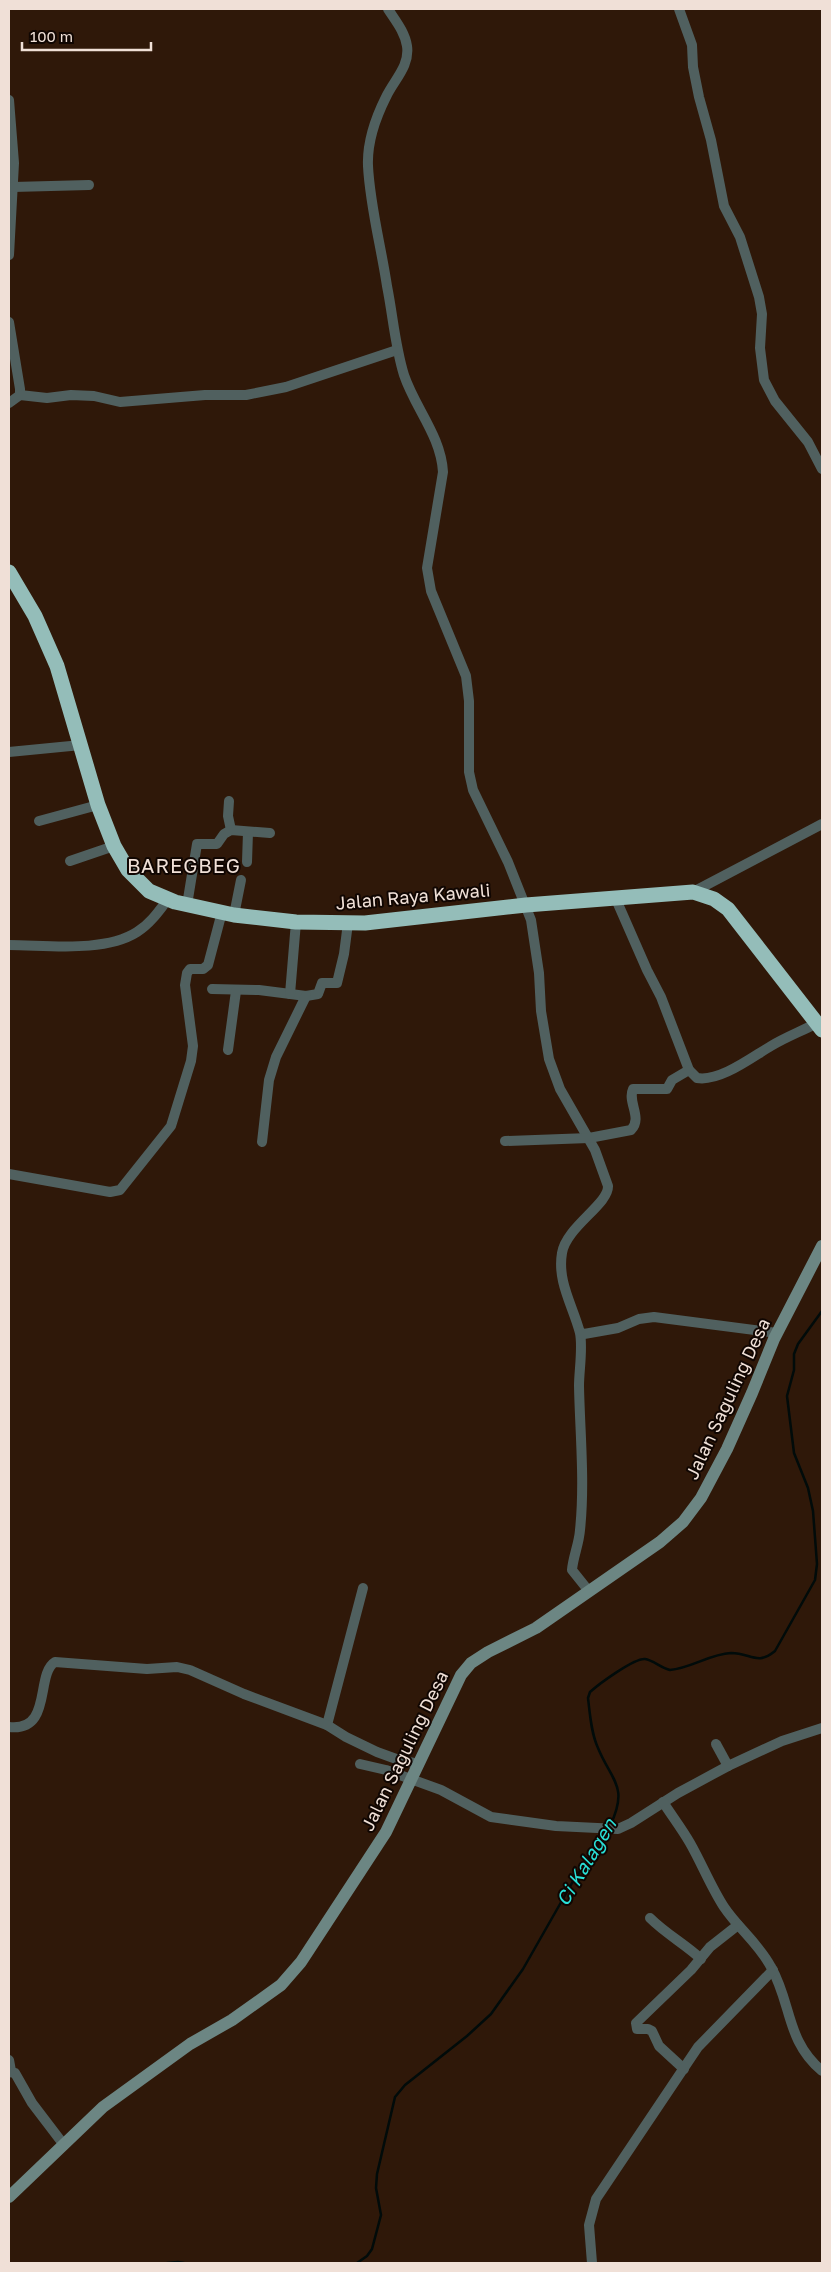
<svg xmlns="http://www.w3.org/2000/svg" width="831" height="2272" font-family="'Golos Text',sans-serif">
	<rect width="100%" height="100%" fill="#2f1809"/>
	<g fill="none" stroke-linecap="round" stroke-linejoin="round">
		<g stroke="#010b0a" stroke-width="2.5">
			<path d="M 610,1826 C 629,1786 612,1782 598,1748 C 591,1733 590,1714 588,1698 L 590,1692 C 599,1684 634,1658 645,1659 C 653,1660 661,1668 670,1670 C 691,1668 710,1654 731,1653 C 751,1653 757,1666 775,1651 L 815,1580 L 817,1564 L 813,1511 L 808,1488 L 794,1453 L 787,1396 L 794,1370 L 794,1354 L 798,1344 L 822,1311"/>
			<path d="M 167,2263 L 178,2262 L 184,2263"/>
			<path d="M 357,2263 L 367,2256 L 372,2249 L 381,2215 L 376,2188 L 377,2174 L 395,2097 L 405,2085 L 467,2036 L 491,2014 L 523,1969 L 572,1883 L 607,1831"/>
		</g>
		<g stroke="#50605f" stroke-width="10">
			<path d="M 388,9 C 395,20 405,32 407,46 C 410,66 394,80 386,97 C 376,117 367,143 368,166 C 370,206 381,246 387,286 C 393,316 395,346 404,375 C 415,408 441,436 443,472 L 427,568 L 431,591 L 466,676 L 469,701 L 469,772 L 473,790 L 508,862 L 531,920 L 539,973 L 541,1011 L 549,1059 L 560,1089 L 595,1150 L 608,1186 C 609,1204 566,1227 562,1253 C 557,1282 573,1306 580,1333 C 583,1348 579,1371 579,1386 C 580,1434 585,1482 580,1530 C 579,1544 573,1557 572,1570 L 588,1590"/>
			<path d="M 679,9 L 692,45 L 693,67 L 699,97 L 711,140 L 724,206 L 740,237 L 759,297 L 762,314 L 760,348 L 764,380 L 775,401 L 808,442 L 822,469"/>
			<path d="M 9,100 L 14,163 L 9,255"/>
			<path d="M 13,187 L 89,185"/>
			<path d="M 9,322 L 20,389 L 20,395 L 9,403"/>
			<path d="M 20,395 L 47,398 L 71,395 L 94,396 L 120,402 L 205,395 L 246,395 L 286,387 L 397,350"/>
			<path d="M 9,752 L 81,745"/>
			<path d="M 229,801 L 228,816 L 231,830"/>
			<path d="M 39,821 L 98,805"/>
			<path d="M 70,861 L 114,846"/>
			<path d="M 247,862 L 248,832"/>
			<path d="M 693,892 L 822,824"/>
			<path d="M 615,897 L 647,970 L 661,997 L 689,1070 L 697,1078 C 720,1082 752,1057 771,1046 C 786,1037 802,1031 817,1023"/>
			<path d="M 187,905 L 197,844 L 217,844 L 224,834 L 231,830 L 270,833"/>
			<path d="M 234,915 L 241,880"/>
			<path d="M 9,945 C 47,945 104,953 137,932 C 150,924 159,911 168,899"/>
			<path d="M 212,989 L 259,990 L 306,996 L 318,994 L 322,983 L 337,983 L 344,954 L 348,923"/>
			<path d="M 290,994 L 296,922"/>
			<path d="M 228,1050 L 236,991"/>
			<path d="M 505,1141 L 589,1138 L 631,1130 C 643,1118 627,1102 633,1089 L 667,1089 L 672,1080 L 689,1070"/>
			<path d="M 262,1142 L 269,1080 L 276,1057 L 306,996"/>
			<path d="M 9,1174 L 110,1192 L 120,1190 L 171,1126 L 191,1061 L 193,1046 L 185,985 L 187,973 L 190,969 L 203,969 L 208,965 L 222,912"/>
			<path d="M 580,1332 L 584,1334 L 618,1328 L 639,1319 L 654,1317 L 777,1333"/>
			<path d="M 327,1725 L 363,1588"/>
			<path d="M 9,1727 C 53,1732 35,1674 55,1662 L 147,1669 L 177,1667 L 190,1670 L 244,1694 L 327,1725 L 346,1737 L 377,1752 L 399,1760 L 419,1764"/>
			<path d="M 716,1744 L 728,1766"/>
			<path d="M 360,1764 L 386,1770 L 441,1790 L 491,1817 L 556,1826 L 618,1829 L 631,1823 L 678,1793 L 728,1766 L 782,1741 L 822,1728"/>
			<path d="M 663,1802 C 672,1816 682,1829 690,1843 C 702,1864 711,1887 724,1907 C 738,1928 759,1944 771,1967 C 792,2004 786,2041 822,2071"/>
			<path d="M 650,1918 C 666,1934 685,1944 701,1959"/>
			<path d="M 9,2060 L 11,2071"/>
			<path d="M 684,2069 L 659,2046 L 652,2031 L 648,2029 L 637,2029 L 636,2023 L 691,1970 L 710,1947 L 738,1925"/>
			<path d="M 9,2072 L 15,2073 L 32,2103 L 64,2145"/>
			<path d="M 592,2263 L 589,2225 L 596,2199 L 698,2047 L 773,1970"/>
		</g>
		<path stroke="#6c8683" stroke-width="12" d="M 9,2197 L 103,2107 L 190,2044 L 232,2020 L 281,1985 L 301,1962 L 386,1832 L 461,1675 L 471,1663 L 488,1652 L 536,1628 L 660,1542 L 683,1522 L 701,1498 L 727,1449 L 752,1393 L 774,1339 L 822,1246"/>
		<path stroke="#94bdb9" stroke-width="15" d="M 9,572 L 35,616 L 57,666 L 98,805 L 114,846 L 128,870 L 149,891 L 175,902 L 234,915 L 296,922 L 365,923 L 526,905 L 693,892 L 714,899 L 728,909 L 822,1030"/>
	</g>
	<g text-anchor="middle" stroke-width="4" stroke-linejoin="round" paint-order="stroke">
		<g font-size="18" fill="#f0e0d7" stroke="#100602">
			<text transform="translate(413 897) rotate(-5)" y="6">Jalan Raya Kawali</text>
			<text transform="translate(728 1399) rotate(-65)" y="6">Jalan Saguling Desa</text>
			<text transform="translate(405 1751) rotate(-64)" y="6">Jalan Saguling Desa</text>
		</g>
		<g font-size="19" font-style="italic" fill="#29e1d8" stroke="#100602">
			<text transform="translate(586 1862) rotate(-59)" y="7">Ci Kalagen</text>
		</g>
		<g font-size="20" letter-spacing="1" fill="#f0e0d7" stroke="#100602">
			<text x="184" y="873">BAREGBEG</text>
		</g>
	</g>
	<rect width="831" height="2272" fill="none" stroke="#f0e0d7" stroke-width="20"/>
	<path d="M22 42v8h129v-8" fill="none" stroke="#f0e0d7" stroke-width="2.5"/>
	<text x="30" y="42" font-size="15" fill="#f0e0d7" stroke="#100602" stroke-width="4" paint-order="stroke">100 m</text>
</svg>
